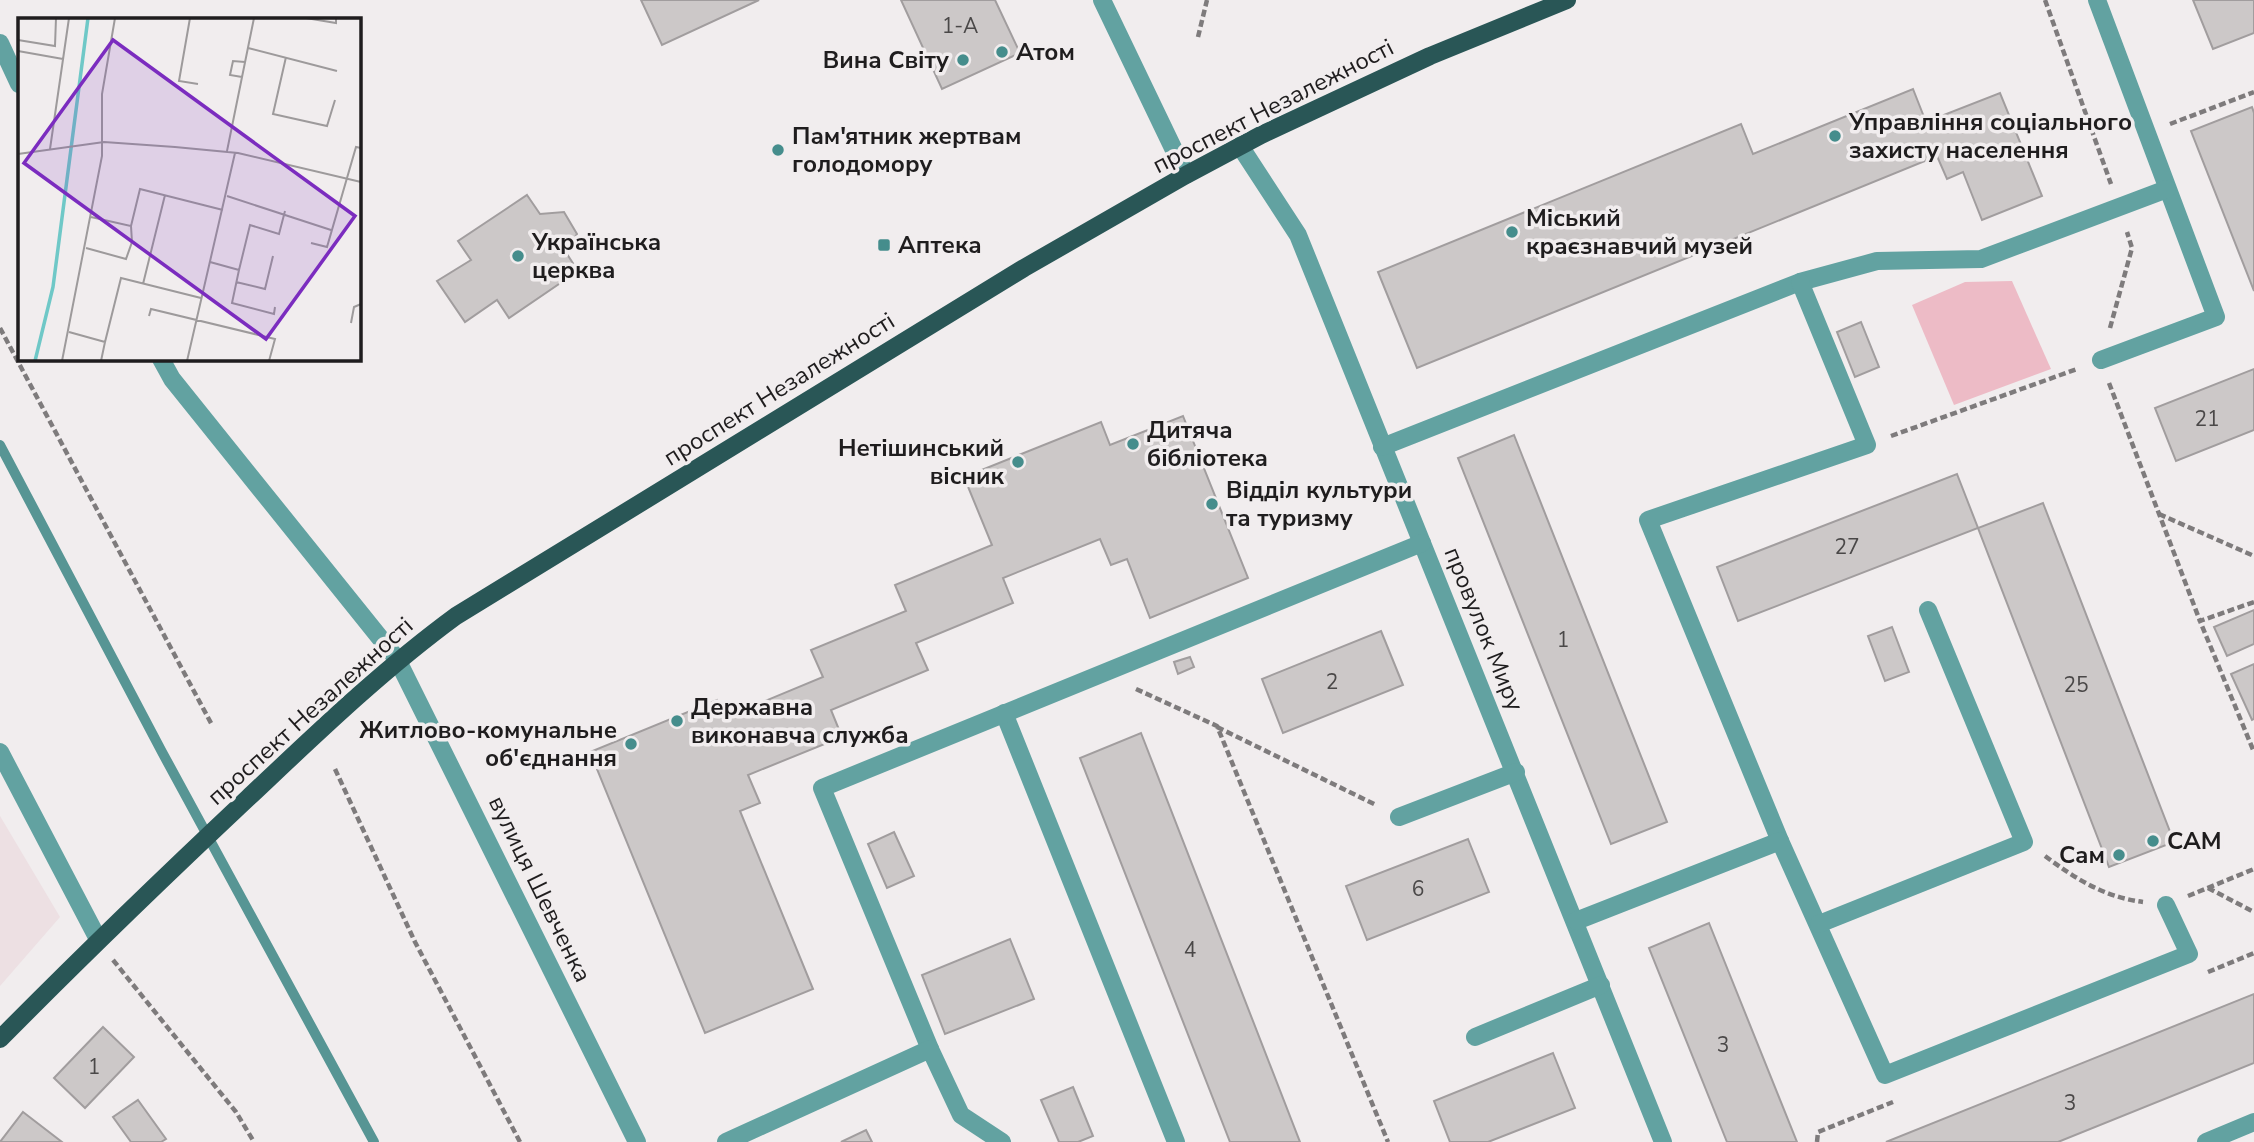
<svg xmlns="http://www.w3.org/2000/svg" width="2254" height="1142" font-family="'Nunito Sans',sans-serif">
	<rect width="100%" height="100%" fill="#f1edee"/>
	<path fill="#ede0e3" d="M 0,816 L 60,917 L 0,986 Z"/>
	<path fill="#edbbc6" d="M 2012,281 L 2051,369 L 1954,405 L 1912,305 L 1965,282 Z"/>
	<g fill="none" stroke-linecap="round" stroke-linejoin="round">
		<path stroke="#579594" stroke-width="10" d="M 0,445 L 162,752 L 374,1142"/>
	</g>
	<g fill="#ccc8c8" stroke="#a19d9e" stroke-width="2">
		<path d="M 641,0 L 759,0 L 662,45 Z"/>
		<path d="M 901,0 L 995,0 L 1020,53 L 942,89 Z"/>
		<path d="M 2193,0 L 2254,0 L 2254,33 L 2213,49 Z"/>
		<path d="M 1913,89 L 1926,122 L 2000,93 L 2042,196 L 1982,220 L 1963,172 L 1947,179 L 1937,156 L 1417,368 L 1378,272 L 1741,124 L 1753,154 Z"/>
		<path d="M 2252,107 L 2254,113 L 2254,291 L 2191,131 Z"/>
		<path d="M 527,195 L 540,214 L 564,212 L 577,234 L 565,251 L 578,271 L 509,318 L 497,300 L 465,322 L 437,281 L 471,260 L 458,241 Z"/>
		<path d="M 1861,322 L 1879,367 L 1855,377 L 1837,332 Z"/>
		<path d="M 2254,369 L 2254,430 L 2176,461 L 2155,408 Z"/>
		<path d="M 1183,416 L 1248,578 L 1150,618 L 1127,559 L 1111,565 L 1100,539 L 1003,578 L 1013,603 L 916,643 L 928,670 L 831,710 L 842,737 L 748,775 L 760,803 L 740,811 L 813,989 L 705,1033 L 590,752 L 717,700 L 724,718 L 823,677 L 811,650 L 906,611 L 895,585 L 992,545 L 964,477 L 1101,422 L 1110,445 Z"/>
		<path d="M 1514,435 L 1667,822 L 1611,844 L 1458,458 Z"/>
		<path d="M 1957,474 L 1978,528 L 1738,621 L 1717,567 Z"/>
		<path d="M 2043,503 L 2174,842 L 2109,867 L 1978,528 Z"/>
		<path d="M 2254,610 L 2254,644 L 2227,656 L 2214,627 Z"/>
		<path d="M 1892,627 L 1909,672 L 1885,681 L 1868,636 Z"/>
		<path d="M 1381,631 L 1403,685 L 1283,733 L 1262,679 Z"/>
		<path d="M 1190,657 L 1194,667 L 1178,674 L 1174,662 Z"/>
		<path d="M 2254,664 L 2254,719 L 2252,720 L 2231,674 Z"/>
		<path d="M 1141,733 L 1300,1142 L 1230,1142 L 1080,758 Z"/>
		<path d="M 894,832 L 914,876 L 887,888 L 868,844 Z"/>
		<path d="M 1468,839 L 1489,892 L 1367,940 L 1346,886 Z"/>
		<path d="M 1709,923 L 1797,1142 L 1727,1142 L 1649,948 Z"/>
		<path d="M 1010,939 L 1034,999 L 945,1034 L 922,975 Z"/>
		<path d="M 2254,994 L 2254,1063 L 2058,1142 L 1886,1142 Z"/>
		<path d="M 103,1027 L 134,1057 L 85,1108 L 54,1078 Z"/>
		<path d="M 1553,1053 L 1575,1108 L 1488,1142 L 1450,1142 L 1434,1101 Z"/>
		<path d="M 1073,1087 L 1093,1136 L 1078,1142 L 1059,1142 L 1041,1100 Z"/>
		<path d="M 138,1100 L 166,1139 L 161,1142 L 131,1142 L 113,1117 Z"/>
		<path d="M 23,1112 L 62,1142 L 0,1142 Z"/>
		<path d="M 866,1130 L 872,1142 L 841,1142 Z"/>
	</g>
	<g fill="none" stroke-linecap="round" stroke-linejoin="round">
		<g stroke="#7e7b7c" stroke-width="4.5" stroke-dasharray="7 3.5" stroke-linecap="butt">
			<path d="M 2045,0 L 2111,184"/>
			<path d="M 1198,37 L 1207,0"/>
			<path d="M 2170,124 L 2254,92"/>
			<path d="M 0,328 L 212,725"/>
			<path d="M 2110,328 L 2132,248 L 2127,232"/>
			<path d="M 2109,383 L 2200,621"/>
			<path d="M 1891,436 L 2077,369"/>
			<path d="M 2159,514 L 2254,556"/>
			<path d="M 2254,602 L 2200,621 L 2254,752"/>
			<path d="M 1136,689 L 1217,726 L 1388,1142"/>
			<path d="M 1217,727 L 1376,805"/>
			<path d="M 335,769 L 415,942 L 520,1142"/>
			<path d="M 2045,856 C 2076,879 2104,897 2143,902"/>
			<path d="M 2208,888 L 2254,912"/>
			<path d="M 2188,896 L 2254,869"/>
			<path d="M 113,960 L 236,1112 L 254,1142"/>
			<path d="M 2208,972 L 2254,953"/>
			<path d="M 1817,1142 L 1818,1132 L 1893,1102"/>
		</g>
		<g stroke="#62a2a1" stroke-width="18">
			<path d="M 1102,0 L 1186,175"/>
			<path d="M 2097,0 L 2216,317 L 2101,360"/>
			<path d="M 0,43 L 19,84"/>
			<path d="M 1240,146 L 1298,235 L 1663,1142"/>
			<path d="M 161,359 L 172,379 L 397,659 L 637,1142"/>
			<path d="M 1382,447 L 1800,282 L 1877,261 L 1981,259 L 2167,189"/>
			<path d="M 1004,713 L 1176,1142"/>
			<path d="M 0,752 L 98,939"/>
			<path d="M 1399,817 L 1516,772"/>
			<path d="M 1780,841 L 1648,520 L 1867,445 L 1800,282"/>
			<path d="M 1576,921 L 1780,841 L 1885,1075 L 2189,954 L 2166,905"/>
			<path d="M 1819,924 L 2024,842 L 1928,610"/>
			<path d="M 1475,1037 L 1601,985"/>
			<path d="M 930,1049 L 822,788 L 1422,543"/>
			<path d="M 726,1142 L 930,1049 L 961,1115 L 1002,1142"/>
			<path d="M 2206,1142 L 2254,1122"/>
		</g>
		<path stroke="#295656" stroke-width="18" d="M 0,1039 C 81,957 164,877 248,798 C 315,735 381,671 456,616 L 1024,268 L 1186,175 L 1261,135 L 1430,56 L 1567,0"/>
	</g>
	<g fill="#458d8c" stroke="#f1edee" stroke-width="2.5">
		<circle cx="1002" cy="52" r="7"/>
		<circle cx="963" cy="60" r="7"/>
		<circle cx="1835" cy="136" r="7"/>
		<circle cx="778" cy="150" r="7"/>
		<circle cx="1512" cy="232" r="7"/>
		<rect x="877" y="238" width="14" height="14" rx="3.5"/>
		<circle cx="518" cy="256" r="7"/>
		<circle cx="1133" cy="444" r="7"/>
		<circle cx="1018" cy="462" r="7"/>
		<circle cx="1212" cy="504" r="7"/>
		<circle cx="677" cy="721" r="7"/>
		<circle cx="631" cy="744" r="7"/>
		<circle cx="2153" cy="841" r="7"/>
		<circle cx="2119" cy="855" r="7"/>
	</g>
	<g text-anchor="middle" stroke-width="7" stroke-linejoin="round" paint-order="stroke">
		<g font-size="21" fill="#4a4848">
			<text x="960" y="33">1-А</text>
			<text x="2207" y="426">21</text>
			<text x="1847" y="554">27</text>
			<text x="1563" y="647">1</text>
			<text x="1332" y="689">2</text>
			<text x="2076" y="692">25</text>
			<text x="1418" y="896">6</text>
			<text x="1190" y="957">4</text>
			<text x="1723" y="1052">3</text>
			<text x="94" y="1074">1</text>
			<text x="2070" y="1110">3</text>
		</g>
		<g font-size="24" font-weight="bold" fill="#1f1d1e" stroke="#f1edee" text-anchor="start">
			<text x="1016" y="60">Атом</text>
			<text x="949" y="68" text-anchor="end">Вина Світу</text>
			<text x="1849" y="130">Управління соціального<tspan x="1849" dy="28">захисту населення</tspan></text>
			<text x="792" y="144">Пам'ятник жертвам<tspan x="792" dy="28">голодомору</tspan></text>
			<text x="1526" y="226">Міський<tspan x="1526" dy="28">краєзнавчий музей</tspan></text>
			<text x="532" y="250">Українська<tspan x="532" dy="28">церква</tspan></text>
			<text x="898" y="253">Аптека</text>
			<text x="1147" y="438">Дитяча<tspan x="1147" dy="28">бібліотека</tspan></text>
			<text x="1004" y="456" text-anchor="end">Нетішинський<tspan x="1004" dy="28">вісник</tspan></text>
			<text x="1226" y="498">Відділ культури<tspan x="1226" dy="28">та туризму</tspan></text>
			<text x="691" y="715">Державна<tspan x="691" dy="28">виконавча служба</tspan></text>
			<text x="617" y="738" text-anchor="end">Житлово-комунальне<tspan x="617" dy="28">об'єднання</tspan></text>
			<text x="2167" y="849">САМ</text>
			<text x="2105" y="863" text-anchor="end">Сам</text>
		</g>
		<g font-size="24" fill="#1f1d1e" stroke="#f1edee">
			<text transform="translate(1273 106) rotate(-27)" y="8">проспект Незалежності</text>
			<text transform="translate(779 389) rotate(-32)" y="8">проспект Незалежності</text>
			<text transform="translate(1484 629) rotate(68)" y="8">провулок Миру</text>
			<text transform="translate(310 711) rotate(-42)" y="8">проспект Незалежності</text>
			<text transform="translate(540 889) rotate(64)" y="8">вулиця Шевченка</text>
		</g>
	</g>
	<g transform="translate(18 18)">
		<rect width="343" height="343" fill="#f1edee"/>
		<path fill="none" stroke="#6fc8c7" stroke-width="3.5" d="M 17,343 L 35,269 L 70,0"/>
		<path fill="none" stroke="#9d9a9b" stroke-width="2" d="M 172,0 L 161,63 L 180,66M 288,0 L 318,5 L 318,0M 0,22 L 37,28 L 38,0M 230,30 L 319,53M 0,33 L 45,41M 268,39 L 255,96 L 309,108 L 317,82M 224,59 L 212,57 L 215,43 L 227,44M 32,131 L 51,0M 209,133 L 236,0M 0,136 L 86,124 L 157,129 L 220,135 L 343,164M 209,178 L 313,212M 113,208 L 122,171 L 205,192M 293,225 L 309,229 L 338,129 L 343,130M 68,230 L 108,241 L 114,224 L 113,208 L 73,199M 192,244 L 221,252 L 214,285 L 256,296 L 257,289M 221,252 L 232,207 L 261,216 L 267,193M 218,264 L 247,271 L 255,238M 125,266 L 147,177M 131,298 L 133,291 L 257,321 L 251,343M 333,305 L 336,289 L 343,286M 51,314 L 87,324 L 83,343M 87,324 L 103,260 L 183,280M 44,343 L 84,138 L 84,76 L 97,0M 169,343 L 217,135"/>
		<path fill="#7b2cbf" fill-opacity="0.15" stroke="#7b2cbf" stroke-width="3.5" d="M 95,22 L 337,198 L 248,321 L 6,145 Z"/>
		<rect width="343" height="343" fill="none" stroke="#1f1d1e" stroke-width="3.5"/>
	</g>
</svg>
